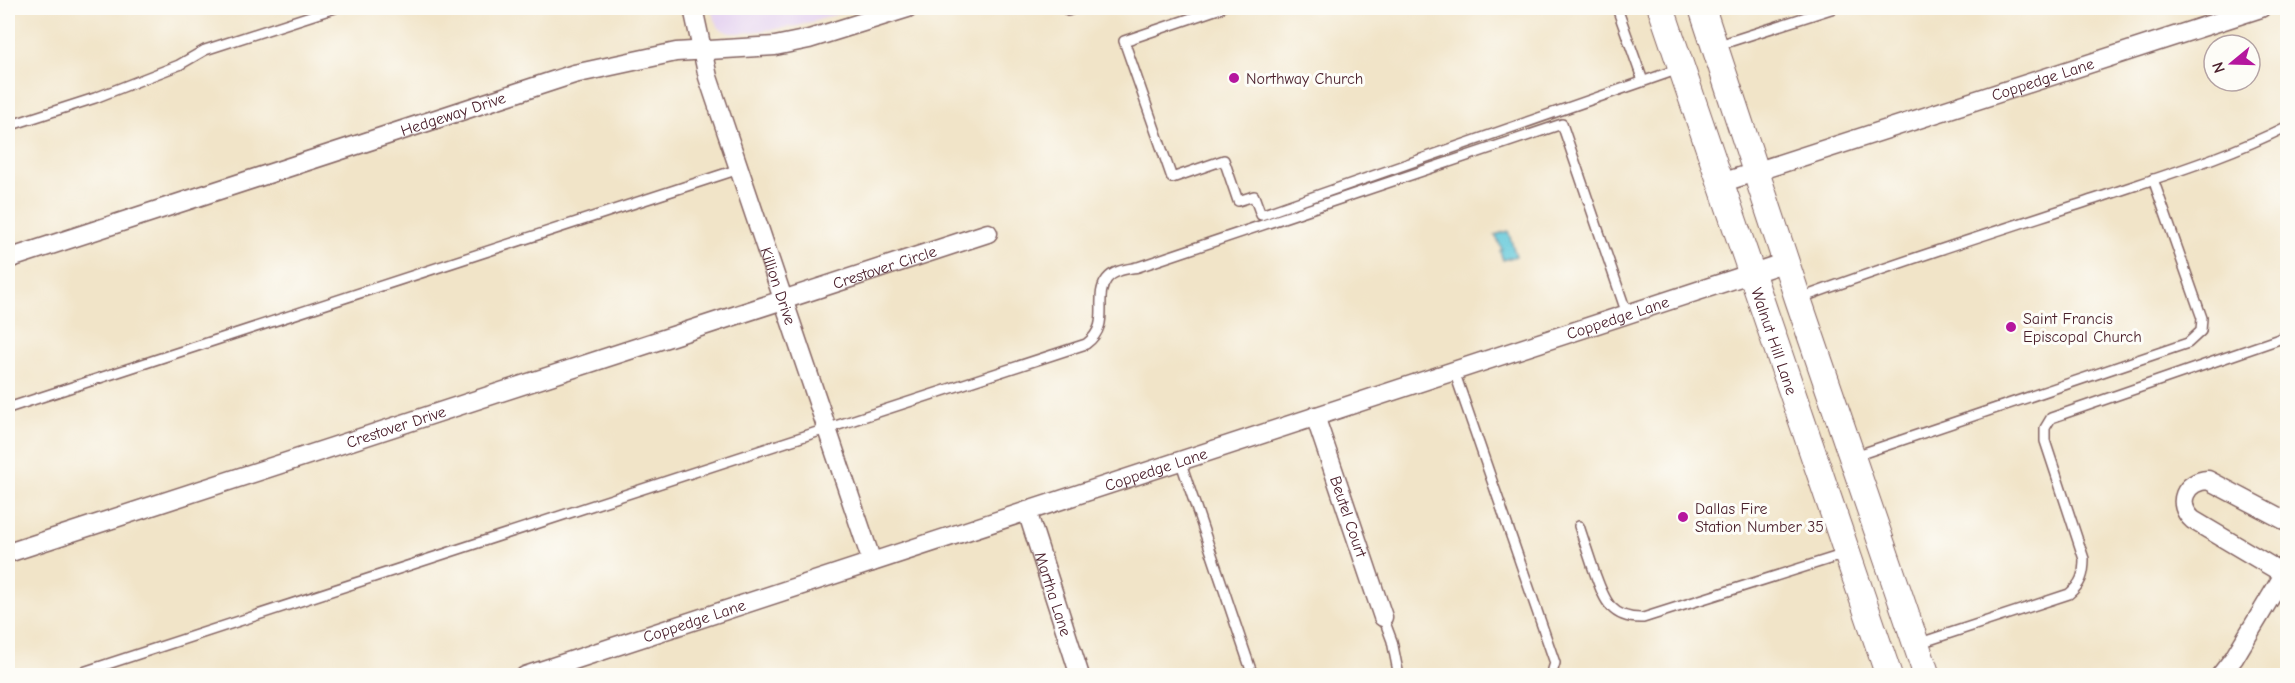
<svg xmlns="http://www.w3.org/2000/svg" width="2295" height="683" font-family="'Comic Neue',sans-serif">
	<rect width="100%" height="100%" fill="#fdfcf7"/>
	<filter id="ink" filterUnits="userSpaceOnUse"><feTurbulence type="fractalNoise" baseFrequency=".0167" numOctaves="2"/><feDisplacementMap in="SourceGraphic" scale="12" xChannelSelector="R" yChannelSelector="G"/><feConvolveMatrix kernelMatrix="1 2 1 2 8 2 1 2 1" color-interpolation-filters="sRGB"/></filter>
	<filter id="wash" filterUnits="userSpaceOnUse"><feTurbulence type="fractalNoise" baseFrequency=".008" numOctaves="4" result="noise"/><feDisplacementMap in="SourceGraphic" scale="24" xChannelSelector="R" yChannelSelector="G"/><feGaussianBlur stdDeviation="1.35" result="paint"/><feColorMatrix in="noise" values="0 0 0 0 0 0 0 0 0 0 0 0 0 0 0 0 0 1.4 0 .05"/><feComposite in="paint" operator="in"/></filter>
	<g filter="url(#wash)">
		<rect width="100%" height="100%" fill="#f1e4c8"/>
		<path fill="#e5d3f1" d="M 710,8 L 859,8 L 798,26 L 743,33 L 729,33 L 719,28 Z"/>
		<path fill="#5ec7d9" stroke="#547382" stroke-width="1.5" d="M 1508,231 L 1516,256 L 1503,260 L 1500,251 L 1502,249 L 1495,235 Z"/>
	</g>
	<g filter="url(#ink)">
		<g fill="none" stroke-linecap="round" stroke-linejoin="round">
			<g stroke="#846462" stroke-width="12">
				<g id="service">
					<path d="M 1221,8 L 1124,41 L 1172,178 L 1224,160 L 1238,201 L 1254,196 L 1261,215 L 1679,69"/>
					<path d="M 1617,8 L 1643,81"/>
					<path d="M 1068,11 L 1076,8"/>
					<path d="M 1716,46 L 1834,8"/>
					<path d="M 8,126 L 95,98 L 179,65 L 205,50 L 335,8"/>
					<path d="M 1801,298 C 1898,262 1997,231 2095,199 C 2159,177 2227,157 2288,126"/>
					<path d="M 1454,371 L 1555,663 L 1551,676"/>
					<path d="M 8,408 L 739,169"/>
					<path d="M 1855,456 L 2188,343 L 2201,331 L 2202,318 L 2153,179"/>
					<path d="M 1180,460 L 1253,676"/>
					<path d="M 1579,526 C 1584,541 1589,556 1594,571 C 1604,598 1609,619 1643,618 L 1845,554"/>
					<path d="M 1383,617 L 1392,641 L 1399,676"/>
					<path d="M 1917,644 L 2069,594 C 2081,584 2084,575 2084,559 L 2045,441 L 2045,428 L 2051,418 L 2288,336"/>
					<path d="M 71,676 L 1086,344 C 1113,324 1092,298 1107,279 C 1114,270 1128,269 1138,267 L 1562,124 L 1627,314"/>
				</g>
			</g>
			<g stroke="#846462" stroke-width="21">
				<g id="minor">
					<path id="s1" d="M 693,8 L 708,77 L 872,562"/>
					<path id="s2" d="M 1721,183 L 2261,8"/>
					<path id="s3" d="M 8,259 L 574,74 L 676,52 L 775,46 L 809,39 L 908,8"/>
					<path id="s4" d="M 1315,416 L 1383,617"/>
					<path id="s5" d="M 1027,511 L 1080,676"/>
					<path id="s6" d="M 8,553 L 988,233"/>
					<path d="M 2284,574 L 2193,520 C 2175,504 2185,481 2208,480 L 2288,522"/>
					<path id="s7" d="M 525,676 L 1786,262"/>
					<path d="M 2220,676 L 2234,658 L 2288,568"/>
				</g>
			</g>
			<g stroke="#846462" stroke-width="28">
				<g id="secondary">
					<path id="s8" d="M 1661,8 L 1889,676"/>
					<path d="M 1702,8 L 1798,299 L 1927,676"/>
				</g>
			</g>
			<use href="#service" stroke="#fff" stroke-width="9"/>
			<use href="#minor" stroke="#fff" stroke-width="18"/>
			<use href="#secondary" stroke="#fff" stroke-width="26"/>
		</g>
	</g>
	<g fill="#b5179e" stroke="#fdfcf7" stroke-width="2">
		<circle cx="1234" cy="78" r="6"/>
		<circle cx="2011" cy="327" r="6"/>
		<circle cx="1683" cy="517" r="6"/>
	</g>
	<g text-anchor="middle" stroke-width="6" stroke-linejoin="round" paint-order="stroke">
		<g font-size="16" fill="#4a1f2b" stroke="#fdfcf7" text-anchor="start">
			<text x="1246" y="84">Northway Church</text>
			<text x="2023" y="324">Saint Francis<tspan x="2023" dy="18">Episcopal Church</tspan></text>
			<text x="1695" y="514">Dallas Fire<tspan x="1695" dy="18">Station Number 35</tspan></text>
		</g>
		<g font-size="16" fill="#4a1f2b" stroke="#fdfcf7">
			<text dy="6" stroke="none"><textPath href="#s2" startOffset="338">Coppedge Lane</textPath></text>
			<text dy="6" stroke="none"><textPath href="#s3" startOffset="468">Hedgeway Drive</textPath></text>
			<text dy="6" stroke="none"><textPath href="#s6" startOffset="922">Crestover Circle</textPath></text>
			<text dy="6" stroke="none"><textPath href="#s1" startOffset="291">Killion Drive</textPath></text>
			<text dy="6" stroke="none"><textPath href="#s7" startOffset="1150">Coppedge Lane</textPath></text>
			<text dy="6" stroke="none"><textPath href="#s8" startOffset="352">Walnut Hill Lane</textPath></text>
			<text dy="6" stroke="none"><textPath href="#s6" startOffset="408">Crestover Drive</textPath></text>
			<text dy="6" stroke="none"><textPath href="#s7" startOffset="664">Coppedge Lane</textPath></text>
			<text dy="6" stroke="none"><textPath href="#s4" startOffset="106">Beutel Court</textPath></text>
			<text dy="6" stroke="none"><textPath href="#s5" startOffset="87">Martha Lane</textPath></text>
			<text dy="6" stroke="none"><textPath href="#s7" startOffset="178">Coppedge Lane</textPath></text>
		</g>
	</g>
	<rect width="2295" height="683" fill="none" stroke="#fdfcf7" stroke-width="30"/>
	<g transform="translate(2232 63) rotate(251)"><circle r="28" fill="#fdfcf7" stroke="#b5a4a5" stroke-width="1.5"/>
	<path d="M0-4.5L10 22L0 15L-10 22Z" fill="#b5179e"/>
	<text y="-9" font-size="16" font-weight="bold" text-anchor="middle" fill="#4a1f2b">N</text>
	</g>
</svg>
